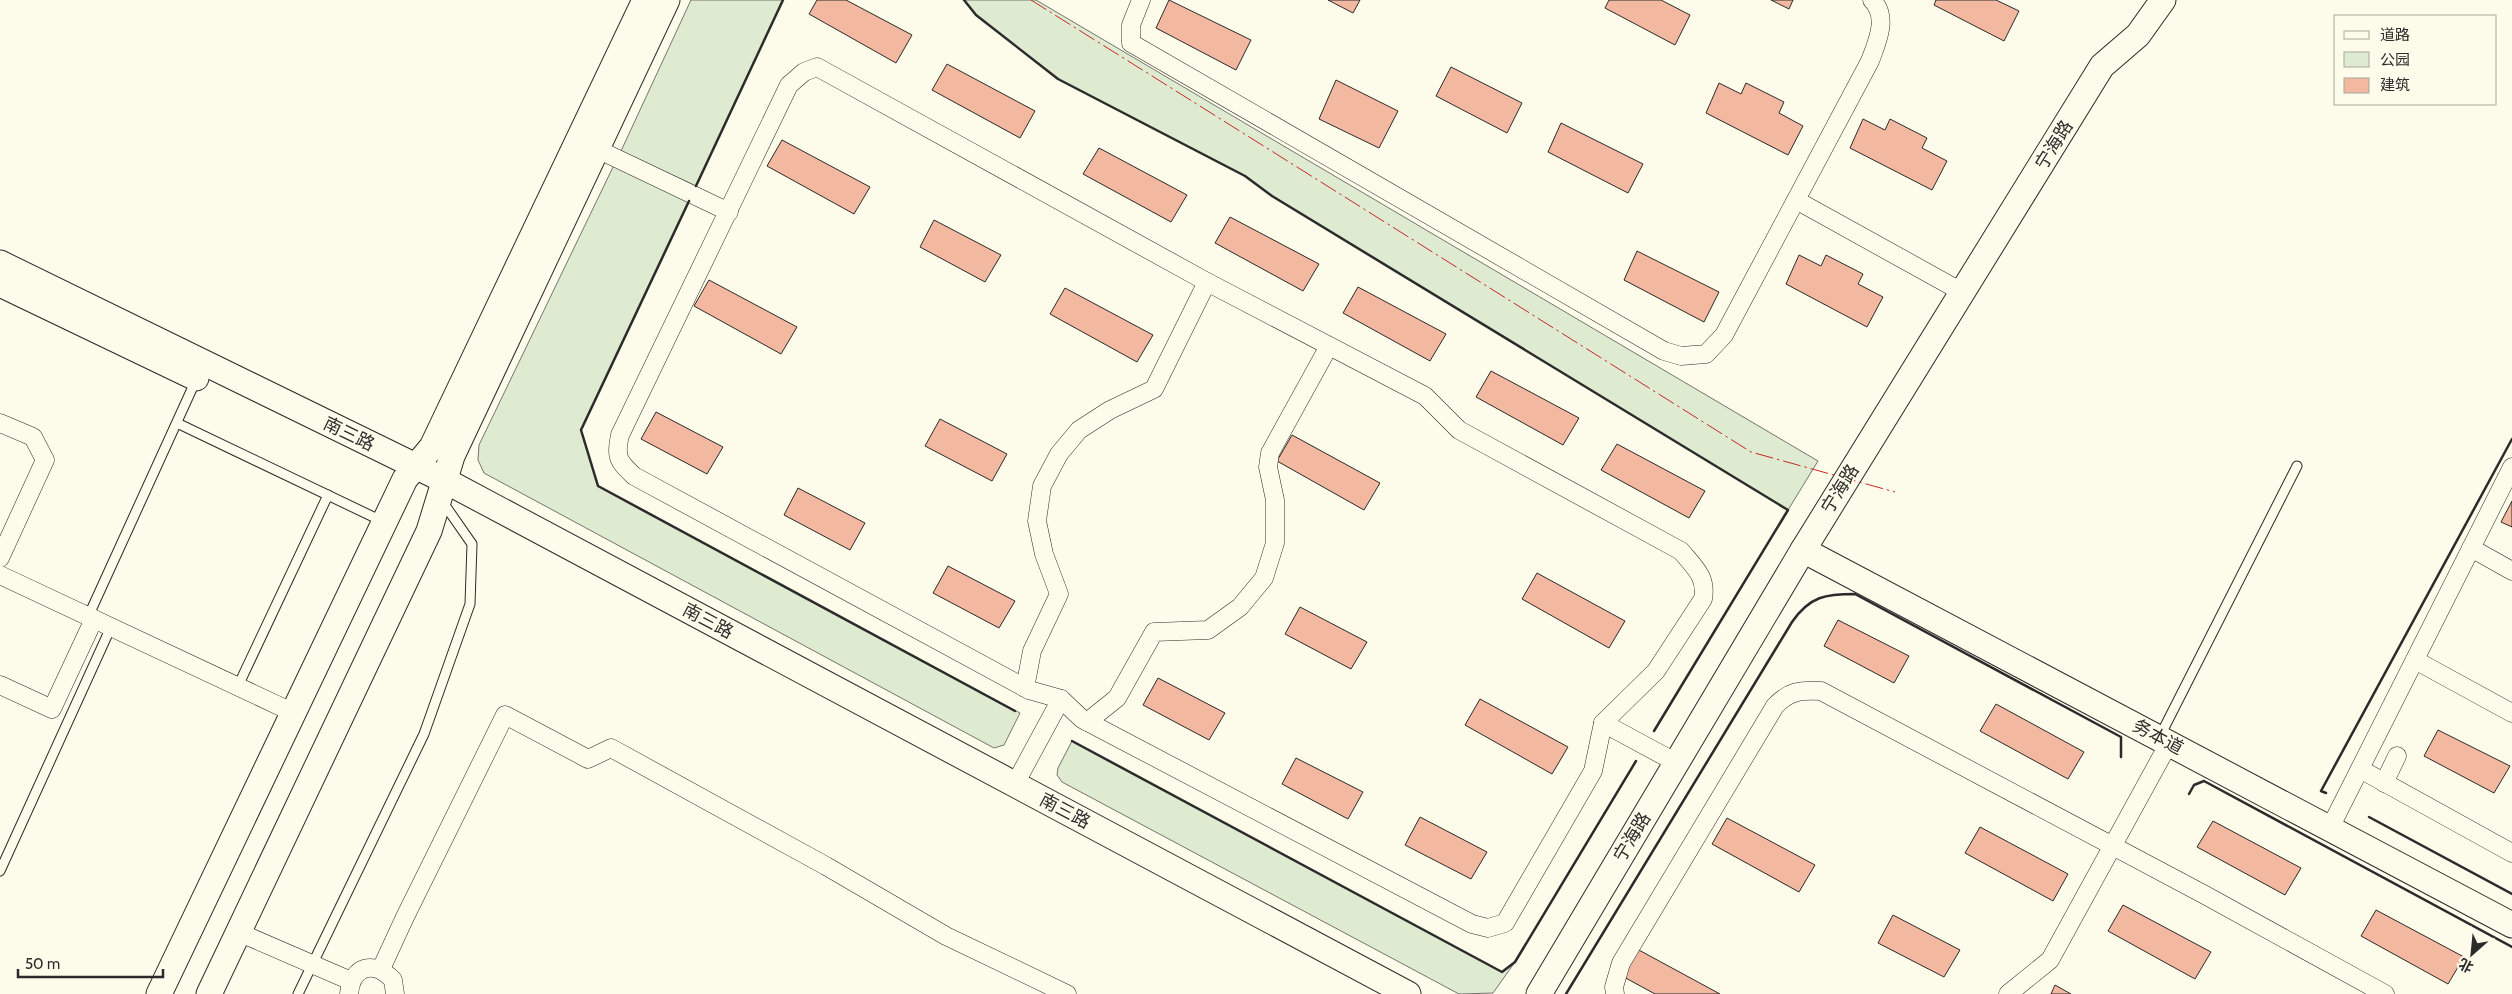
<svg xmlns="http://www.w3.org/2000/svg" width="2512" height="994" font-family="Cabin,'Noto Sans SC',sans-serif">
	<rect width="100%" height="100%" fill="#fdfbea"/>
	<g fill="#deebd1" stroke="#74746e">
		<path d="M 691,0 L 783,0 L 696,186 L 621,151 Z"/>
		<path d="M 964,0 L 1036,0 L 1818,461 L 1788,510 L 1272,196 L 1245,176 L 1058,79 L 976,15 Z"/>
		<path d="M 614,165 L 689,201 L 581,430 L 598,486 L 1020,713 L 1004,745 L 994,748 L 484,473 L 478,460 L 479,445 Z"/>
		<path d="M 1072,741 L 1502,972 L 1515,962 L 1493,993 L 1459,994 L 1062,782 L 1057,775 L 1058,768 Z"/>
	</g>
	<g fill="#f2b8a0" stroke="#2b2b2b">
		<path d="M 817,0 L 846,0 L 912,35 L 896,63 L 809,14 Z"/>
		<path d="M 1169,0 L 1251,40 L 1236,70 L 1156,28 Z"/>
		<path d="M 1328,0 L 1360,0 L 1353,13 Z"/>
		<path d="M 1609,0 L 1661,0 L 1690,15 L 1675,45 L 1605,8 Z"/>
		<path d="M 1771,0 L 1793,0 L 1789,9 Z"/>
		<path d="M 1936,0 L 1996,0 L 2019,11 L 2004,41 L 1934,5 Z"/>
		<path d="M 947,64 L 1035,111 L 1020,138 L 932,90 Z"/>
		<path d="M 1451,67 L 1522,103 L 1507,133 L 1436,96 Z"/>
		<path d="M 1336,80 L 1398,111 L 1379,148 L 1319,119 Z"/>
		<path d="M 1719,83 L 1741,94 L 1746,83 L 1784,102 L 1779,113 L 1803,126 L 1788,155 L 1706,113 Z"/>
		<path d="M 1863,119 L 1885,130 L 1890,119 L 1927,138 L 1922,148 L 1947,161 L 1932,190 L 1850,148 Z"/>
		<path d="M 1561,123 L 1643,164 L 1628,193 L 1548,152 Z"/>
		<path d="M 782,140 L 870,187 L 854,214 L 767,166 Z"/>
		<path d="M 1099,148 L 1187,195 L 1171,222 L 1083,174 Z"/>
		<path d="M 1230,217 L 1319,264 L 1303,291 L 1215,243 Z"/>
		<path d="M 934,220 L 1001,255 L 985,282 L 920,247 Z"/>
		<path d="M 1637,251 L 1719,292 L 1704,322 L 1624,280 Z"/>
		<path d="M 1799,255 L 1821,266 L 1826,255 L 1863,274 L 1858,284 L 1883,297 L 1867,327 L 1786,284 Z"/>
		<path d="M 709,280 L 797,327 L 781,354 L 694,306 Z"/>
		<path d="M 1358,287 L 1446,334 L 1430,361 L 1343,313 Z"/>
		<path d="M 1065,288 L 1153,335 L 1137,362 L 1050,314 Z"/>
		<path d="M 1491,371 L 1579,418 L 1563,445 L 1476,397 Z"/>
		<path d="M 656,412 L 723,447 L 707,474 L 641,439 Z"/>
		<path d="M 940,419 L 1007,454 L 992,481 L 925,446 Z"/>
		<path d="M 1292,435 L 1380,483 L 1364,510 L 1277,461 Z"/>
		<path d="M 1617,444 L 1705,491 L 1689,518 L 1601,470 Z"/>
		<path d="M 798,488 L 865,523 L 850,550 L 784,515 Z"/>
		<path d="M 2512,501 L 2512,527 L 2501,522 Z"/>
		<path d="M 948,566 L 1015,601 L 999,628 L 933,593 Z"/>
		<path d="M 1537,573 L 1625,621 L 1609,648 L 1522,599 Z"/>
		<path d="M 1300,607 L 1367,642 L 1351,669 L 1285,634 Z"/>
		<path d="M 1838,620 L 1909,656 L 1894,683 L 1824,646 Z"/>
		<path d="M 1158,678 L 1225,713 L 1209,740 L 1143,705 Z"/>
		<path d="M 1480,699 L 1568,747 L 1552,774 L 1465,725 Z"/>
		<path d="M 1996,704 L 2084,752 L 2068,779 L 1980,731 Z"/>
		<path d="M 2438,730 L 2510,766 L 2494,793 L 2424,756 Z"/>
		<path d="M 1296,758 L 1363,792 L 1348,819 L 1282,784 Z"/>
		<path d="M 1420,817 L 1487,852 L 1471,879 L 1405,845 Z"/>
		<path d="M 1727,818 L 1815,865 L 1799,892 L 1712,844 Z"/>
		<path d="M 2213,821 L 2301,868 L 2285,895 L 2197,847 Z"/>
		<path d="M 1980,827 L 2068,874 L 2053,901 L 1965,853 Z"/>
		<path d="M 2123,905 L 2211,952 L 2195,979 L 2108,931 Z"/>
		<path d="M 2376,910 L 2464,957 L 2448,984 L 2361,936 Z"/>
		<path d="M 1893,915 L 1960,950 L 1944,977 L 1878,943 Z"/>
		<path d="M 1637,949 L 1720,994 L 1655,994 L 1622,976 Z"/>
		<path d="M 2055,985 L 2071,994 L 2051,994 Z"/>
	</g>
	<g fill="none" stroke-linecap="round" stroke-linejoin="round">
		<g stroke="#2b2b2b" stroke-width="11">
			<g id="lane">
				<path d="M 177,423 L 384,522"/>
				<path d="M 88,617 L 196,380"/>
				<path d="M 238,686 L 328,495"/>
				<path d="M 2159,738 L 2297,466"/>
				<path d="M 0,871 L 111,627"/>
				<path d="M 298,994 L 424,734 L 470,604 L 472,544 L 442,501"/>
			</g>
		</g>
		<g stroke="#2b2b2b" stroke-width="19">
			<g id="street">
				<path d="M 1141,0 L 1131,25 L 1131,43 L 1664,351 L 1681,356 L 1706,354 L 1724,335 L 1870,61 C 1877,42 1889,17 1872,0"/>
				<path d="M 817,67 L 1207,282 L 1425,396 L 1459,430 L 1681,551 C 1695,568 1707,577 1703,599 L 1656,671 L 1603,723 L 1593,771 L 1505,923 L 1488,928 L 1472,924 L 1082,719 L 1061,699 L 1029,690 L 634,476 C 618,461 615,457 620,435 L 789,85 L 804,72 Z"/>
				<path d="M 597,149 L 729,212"/>
				<path d="M 1796,200 L 1962,292"/>
				<path d="M 0,423 L 33,437 L 45,460 L 0,558"/>
				<path d="M 2471,548 L 2512,571"/>
				<path d="M 0,575 L 292,712"/>
				<path d="M 2415,660 L 2512,713"/>
				<path d="M 0,685 L 52,709 L 94,619"/>
				<path d="M 1025,688 L 1032,651 L 1059,594 L 1044,554 L 1037,521 L 1042,486 L 1059,454 L 1079,430 L 1110,410 L 1154,389 L 1207,282"/>
				<path d="M 1087,722 L 1117,698 L 1154,632 L 1208,630 L 1240,607 L 1264,578 L 1275,543 L 1275,500 L 1268,467 L 1270,453 L 1329,346"/>
				<path d="M 1603,723 L 1677,763"/>
				<path d="M 2360,769 L 2512,853"/>
				<path d="M 2384,783 L 2397,756"/>
				<path d="M 1015,784 L 1061,699"/>
				<path d="M 2330,828 L 2512,467"/>
				<path d="M 238,932 L 351,981"/>
				<path d="M 381,969 L 405,917 L 505,715 L 588,759 L 611,748 L 826,866 L 946,936 L 1067,994"/>
				<path d="M 349,994 C 352,965 374,960 393,980 L 395,994"/>
				<path d="M 1615,994 L 1614,987 L 1621,963 L 1775,706 C 1789,691 1800,690 1821,691 L 2205,895 L 2385,994"/>
				<path d="M 2008,994 L 2050,960 L 2169,743"/>
			</g>
		</g>
		<g stroke="#2b2b2b" stroke-width="27">
			<g id="secondary">
				<path d="M 0,263 L 444,480 L 1408,994"/>
				<path d="M 0,284 L 196,378"/>
				<path d="M 1803,550 L 2512,925"/>
				<path d="M 159,994 L 405,479 L 432,447 L 645,0"/>
				<path d="M 209,994 L 429,531 L 452,456 L 667,0"/>
				<path d="M 1539,994 L 1803,550 L 2102,66 L 2138,35 L 2163,0"/>
			</g>
		</g>
		<use href="#lane" stroke="#fdfbea" stroke-width="9"/>
		<use href="#street" stroke="#fdfbea" stroke-width="18"/>
		<use href="#secondary" stroke="#fdfbea" stroke-width="25"/>
		<g stroke="#2b2b2b" stroke-width="2.5">
			<path d="M 964,0 L 976,15 L 1058,79 L 1245,176 L 1272,196 L 1788,510 L 1654,731"/>
			<path d="M 696,186 L 783,0"/>
			<path d="M 689,201 L 581,430 L 598,486 L 1015,711"/>
			<path d="M 1072,741 L 1502,972 L 1515,962 L 1636,761"/>
			<path d="M 2326,793 L 2321,791 L 2512,439"/>
			<path d="M 2189,794 L 2194,785 L 2204,781 L 2512,947"/>
			<path d="M 2369,817 L 2512,894"/>
			<path d="M 1566,994 L 1792,622 C 1810,596 1826,594 1855,594 L 2121,737 L 2121,757"/>
		</g>
		<path stroke="#c62828" stroke-width="1" stroke-dasharray="18 4 2.5 4" stroke-linecap="butt" d="M 1031,0 L 1751,452 L 1895,492"/>
	</g>
	<g text-anchor="middle" stroke-width="4" stroke-linejoin="round" paint-order="stroke">
		<g font-size="18" fill="#2b2b2b" stroke="#fdfbea">
			<text transform="translate(2054 145) rotate(-58)" y="6">宁海路</text>
			<text transform="translate(349 434) rotate(26)" y="6">南三路</text>
			<text transform="translate(1840 489) rotate(-58)" y="6">宁海路</text>
			<text transform="translate(708 621) rotate(28)" y="6">南三路</text>
			<text transform="translate(2158 737) rotate(28)" y="6">务本道</text>
			<text transform="translate(1065 811) rotate(28)" y="6">南三路</text>
			<text transform="translate(1632 837) rotate(-59)" y="6">宁海路</text>
		</g>
	</g>
	<rect x="2334" y="15" width="162" height="90" fill="#fdfbea" stroke="#a9a89e"/>
	<rect x="2344" y="31" width="25" height="8" fill="#fdfbea" stroke="#a9a89e"/>
	<text x="2380" y="40" font-size="15" fill="#2b2b2b">道路</text>
	<rect x="2344" y="52" width="25" height="15" fill="#deebd1" stroke="#a9a89e"/>
	<text x="2380" y="65" font-size="15" fill="#2b2b2b">公园</text>
	<rect x="2344" y="78" width="25" height="15" fill="#f2b8a0" stroke="#a9a89e"/>
	<text x="2380" y="90" font-size="15" fill="#2b2b2b">建筑</text>
	<g transform="translate(2472 954) rotate(207)" stroke="#fdfbea" stroke-width="4" paint-order="stroke">
	<path d="M0-4L9 19L0 12L-9 19Z" fill="#2b2b2b"/>
	<text y="-8" font-size="14" font-weight="bold" text-anchor="middle" fill="#2b2b2b">北</text>
	</g>
	<path d="M18 969v8h145v-8" fill="none" stroke="#2b2b2b" stroke-width="2.5"/>
	<text x="25" y="969" font-size="15" fill="#2b2b2b" stroke="#fdfbea" stroke-width="4" paint-order="stroke">50 m</text>
</svg>
